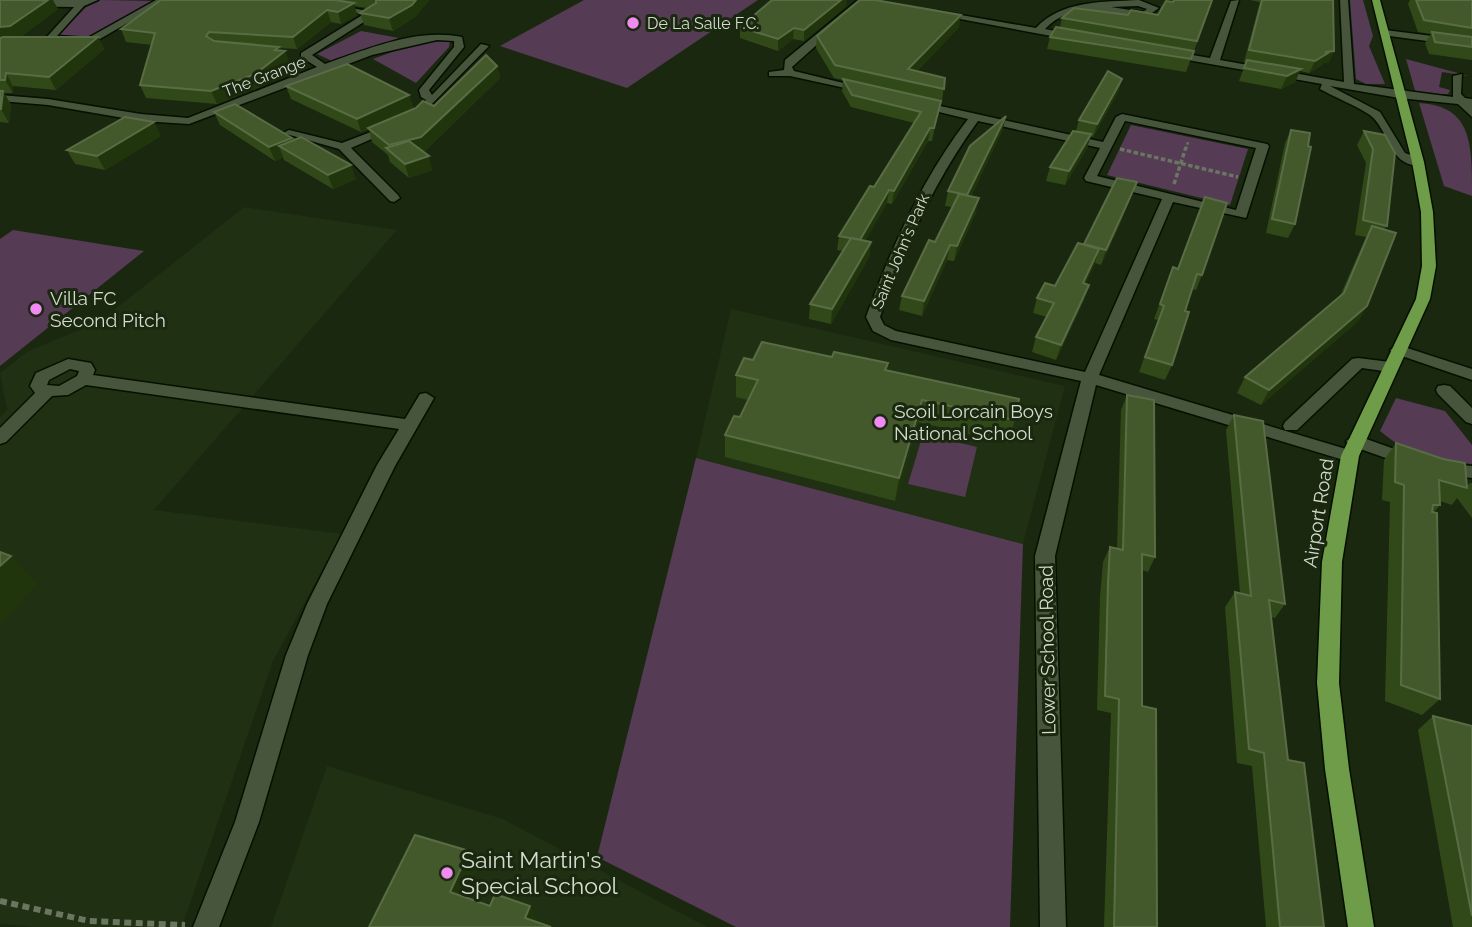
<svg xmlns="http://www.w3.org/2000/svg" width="1472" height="927" font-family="Raleway,sans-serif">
	<rect width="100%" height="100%" fill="#1a2810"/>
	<g fill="#203012">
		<path d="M 244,207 L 397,230 L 154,510 L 342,534 L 273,661 L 182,927 L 35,927 L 0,924 L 0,417 L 7,410 L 0,373 L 28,351 L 99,322 Z"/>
		<path d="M 731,309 L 1065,386 L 1023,544 L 696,458 Z"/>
		<path d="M 327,766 L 503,819 L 707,927 L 271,927 Z"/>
	</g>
	<g fill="#553b54">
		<path d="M 101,0 L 155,1 L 95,36 L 57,37 L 86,7 Z"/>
		<path d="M 584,0 L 758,0 L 627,88 L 500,46 Z"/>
		<path d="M 1350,0 L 1363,0 L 1373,36 L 1369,46 L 1385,84 L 1366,84 L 1356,79 Z"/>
		<path d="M 361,31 L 399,38 L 332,61 L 317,54 Z"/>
		<path d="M 444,39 L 450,41 L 449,47 L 416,83 L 373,59 L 419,42 Z"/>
		<path d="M 1406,59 L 1469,76 L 1442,72 L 1439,87 L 1450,90 L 1448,94 L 1416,94 Z"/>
		<path d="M 1419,103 C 1472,106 1472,143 1472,196 L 1444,186 Z"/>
		<path d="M 1131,125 L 1248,149 L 1230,205 L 1107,175 Z"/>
		<path d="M 13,230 L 144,251 L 0,366 L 0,239 Z"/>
		<path d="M 1396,398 L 1445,411 L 1472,445 L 1472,464 C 1431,460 1413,458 1380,431 Z"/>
		<path d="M 923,434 L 977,447 L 965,497 L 908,484 Z"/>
		<path d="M 696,458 L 1023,544 L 1010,927 L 736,927 L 597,857 Z"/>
	</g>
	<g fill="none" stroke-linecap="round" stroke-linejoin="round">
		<g stroke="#051000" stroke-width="3">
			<g id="minor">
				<path d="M 0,0 L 98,0 L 84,6 L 57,36 L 88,38 L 156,0 L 167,0 L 93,43 L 50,42 L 45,39 L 74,7 L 0,6 Z"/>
				<path d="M 290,0 L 310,0 L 378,13 L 312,55 L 325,64 C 368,49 416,28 462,37 L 464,47 L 429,90 L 432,95 L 481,44 L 489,46 L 426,110 L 421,107 L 426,100 L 421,97 L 419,90 L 454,47 L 454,41 L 437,40 L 372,55 L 189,124 L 141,121 L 48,105 L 0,101 L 0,95 L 48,99 L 141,114 L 188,118 L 317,67 L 301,57 L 301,53 L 364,14 Z"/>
				<path d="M 858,0 L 867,0 L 792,67 L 794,71 L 868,89 L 868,93 L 790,76 L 769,76 L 769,72 L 784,70 L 785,60 Z"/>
				<path d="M 1139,0 L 1159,8 L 1145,18 C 1110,13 1072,0 1045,29 L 1076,35 L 1076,39 L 1073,40 L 933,14 L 938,11 L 1036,28 C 1062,0 1103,2 1139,0 ZM 1138,6 L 1147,9 L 1143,12 L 1111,7 Z"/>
				<path d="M 1239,0 L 1220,60 L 1344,82 L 1340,0 L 1348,0 L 1354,84 L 1453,97 L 1453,76 L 1462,74 L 1461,94 L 1465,98 L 1472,99 L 1472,117 L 1458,104 L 1399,98 L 1330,86 L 1380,112 L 1405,153 L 1422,159 L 1422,165 C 1389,169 1390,130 1370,115 C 1355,105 1336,98 1320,89 L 1322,84 L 1165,56 L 1165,52 L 1169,51 L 1210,58 L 1231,1 Z"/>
				<path d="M 1385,30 L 1472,41 L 1472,47 L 1382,35 L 1380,33 Z"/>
				<path d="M 918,101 L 1103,142 L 1116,117 L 1122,114 L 1267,144 L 1269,146 L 1246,218 L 1173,202 L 1099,375 L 1356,452 L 1359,456 L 1350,462 L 1096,385 L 1055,556 L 1066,927 L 1040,927 L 1035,556 L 1081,381 L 891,340 L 873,331 L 866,317 C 892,246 922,179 968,119 L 914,106 L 913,104 ZM 978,121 L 1100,148 L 1084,178 L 1086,181 L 1162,199 L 1085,372 L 896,331 L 884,325 L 880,317 C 905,247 934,181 978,121 ZM 1125,121 L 1256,148 L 1236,210 L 1097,176 Z"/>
				<path d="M 389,125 L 399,127 L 351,148 L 398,195 L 400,198 L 394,202 L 390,201 L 339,149 L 283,133 L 289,130 L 342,143 Z"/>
				<path d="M 1398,345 L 1472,369 L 1472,380 L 1393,353 L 1390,350 Z"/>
				<path d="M 1358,358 L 1390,362 L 1398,367 L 1390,372 L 1362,368 L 1297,430 L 1285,430 L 1283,426 L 1285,422 L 1352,359 Z"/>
				<path d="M 68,359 L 91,363 L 95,370 L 93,375 L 405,419 L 420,394 L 426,393 L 434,398 L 395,466 L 327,604 L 308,655 L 259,822 L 219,927 L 193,927 L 235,822 L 286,655 L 307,604 L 377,465 L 399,429 L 86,385 L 68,395 L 52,396 L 6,442 L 0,444 L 0,428 L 35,393 L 30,386 L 36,373 ZM 70,369 L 79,371 L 77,376 L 59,386 L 47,385 L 49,380 Z"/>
				<path d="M 1444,385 L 1450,386 L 1472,408 L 1472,424 L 1466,422 L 1438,394 L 1436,390 L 1438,386 Z"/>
				<path d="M 1355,435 L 1417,457 L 1420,461 L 1411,467 L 1349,445 L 1346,441 Z"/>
				<path d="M 1442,463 L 1472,466 L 1472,478 L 1436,474 L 1433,469 Z"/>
			</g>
		</g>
		<g stroke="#051000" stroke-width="3">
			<path id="major" d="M 1372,0 L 1380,0 L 1424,162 L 1433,212 L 1436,266 L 1430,299 L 1359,456 L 1342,562 L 1339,683 L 1349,769 L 1374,927 L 1348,927 L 1325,769 L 1317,683 L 1322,562 L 1341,456 L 1416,299 L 1422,266 L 1421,212 L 1412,162 Z"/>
		</g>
		<path stroke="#6a7662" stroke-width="2.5" stroke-dasharray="2.5 2" stroke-linecap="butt" d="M 1186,149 L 1188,142"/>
		<g stroke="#6a7662" stroke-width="3.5" stroke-dasharray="4.5 2.5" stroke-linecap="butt">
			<path d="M 1120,149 L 1238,177"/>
			<path d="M 1174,184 L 1186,147"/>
		</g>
		<path stroke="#6a7662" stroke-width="6" stroke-dasharray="7 4.5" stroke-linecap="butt" d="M 0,901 L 89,921 L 185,925"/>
		<use href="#minor" fill="#46553b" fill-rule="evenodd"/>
		<use href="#major" fill="#6f9c48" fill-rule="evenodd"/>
	</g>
	<g fill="#314919">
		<path d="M 0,0 L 58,9 L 20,37 L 98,37 L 104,49 L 56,90 L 13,86 L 13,93 L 4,93 L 11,105 L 9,123 L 0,122 Z"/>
		<path d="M 161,0 L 429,0 L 415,17 L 393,31 L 364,25 L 360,13 L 368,8 L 354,6 L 357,15 L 341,24 L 331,22 L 297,49 L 280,48 L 290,63 L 260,87 L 217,104 L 146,98 L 140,85 L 152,45 L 126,42 L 121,29 Z"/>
		<path d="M 1213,0 L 1186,72 L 1047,49 L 1050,37 L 1060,27 L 1062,18 L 1158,15 L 1173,2 Z"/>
		<path d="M 1250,0 L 1333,0 L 1329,63 L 1323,63 L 1322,65 L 1309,73 L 1300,71 L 1295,82 L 1281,89 L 1239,81 L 1246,62 L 1244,62 L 1260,2 Z"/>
		<path d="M 1410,0 L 1472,0 L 1472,60 L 1429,54 L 1425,43 L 1431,34 L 1418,32 L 1408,4 Z"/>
		<path d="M 846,6 L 804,41 L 793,39 L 778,51 L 740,38 L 740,27 Z"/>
		<path d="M 959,27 L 917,71 L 945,78 L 942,102 L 940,102 L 932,141 L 928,141 L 892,204 L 887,203 L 865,241 L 871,242 L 869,257 L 831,324 L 809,319 L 810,304 L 843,251 L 837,250 L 839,236 L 874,187 L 914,123 L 851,107 L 842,91 L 843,80 L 834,78 L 816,48 L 817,36 Z"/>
		<path d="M 497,66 L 500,78 L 425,151 L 422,151 L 432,170 L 409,178 L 390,162 L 388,155 L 372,142 L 369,129 L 361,132 L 291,99 L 286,86 L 409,95 L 413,108 L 393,118 L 434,106 Z"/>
		<path d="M 1122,79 L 1118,92 L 1093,137 L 1091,136 L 1087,148 L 1065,185 L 1046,181 L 1050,167 L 1076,131 L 1079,120 Z"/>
		<path d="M 214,112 L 292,138 L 293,140 L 356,179 L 333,189 L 284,160 L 283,157 L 275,161 L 220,125 Z"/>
		<path d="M 1003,129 L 971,196 L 976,212 L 954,261 L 947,260 L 922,316 L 899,310 L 902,296 L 935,242 L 952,207 L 945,206 L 948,191 Z"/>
		<path d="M 1291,130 L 1295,224 L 1288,238 L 1266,233 L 1285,143 Z"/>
		<path d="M 1364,131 L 1385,135 L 1387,226 L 1384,229 L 1367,306 L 1358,321 L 1261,405 L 1237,393 L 1245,377 L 1340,296 L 1366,237 L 1355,235 L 1366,163 L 1357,145 Z"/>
		<path d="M 161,136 L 105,170 L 75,164 L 67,150 Z"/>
		<path d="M 1137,182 L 1119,226 L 1101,265 L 1095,263 L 1085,284 L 1084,300 L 1056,360 L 1032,352 L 1036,337 L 1047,317 L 1033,313 L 1037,298 L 1055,286 L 1084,244 Z"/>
		<path d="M 1173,267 L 1202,275 L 1196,290 L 1192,289 L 1185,311 L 1172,365 L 1165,380 L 1139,372 L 1158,320 L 1154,319 Z"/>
		<path d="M 832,357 L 888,363 L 887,371 L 1015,420 L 1008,443 L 918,422 L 895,501 L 725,457 L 725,435 L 740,417 L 748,400 L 736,397 L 736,375 L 753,360 Z"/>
		<path d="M 1127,395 L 1155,557 L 1148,572 L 1142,570 L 1142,706 L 1157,927 L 1104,927 L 1111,713 L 1097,710 L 1100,597 L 1103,562 L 1110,547 L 1117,548 L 1121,410 Z"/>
		<path d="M 1234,415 L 1285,604 L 1275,618 L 1271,617 L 1288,760 L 1324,927 L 1266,927 L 1252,766 L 1237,763 L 1225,607 L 1235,592 L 1240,593 L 1226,430 Z"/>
		<path d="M 1396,443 L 1466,486 L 1470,483 L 1472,483 L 1472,518 L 1457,498 L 1452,505 L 1440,501 L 1440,505 L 1434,512 L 1440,699 L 1422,715 L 1385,701 L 1390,502 L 1382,500 L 1384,460 Z"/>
		<path d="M 1433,716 L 1472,726 L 1472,927 L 1453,927 L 1418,730 Z"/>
	</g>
	<g fill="#21350d">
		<path d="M 48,0 L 53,0 L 58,9 L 17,39 L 0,41 L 0,27 Z"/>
		<path d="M 416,0 L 429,0 L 415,17 L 393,31 L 389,18 Z"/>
		<path d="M 841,0 L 847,0 L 846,6 L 804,41 L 804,30 Z"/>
		<path d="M 354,3 L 357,15 L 341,24 L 338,12 Z"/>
		<path d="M 327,10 L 331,22 L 297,49 L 293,37 Z"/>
		<path d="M 961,15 L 959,27 L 907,81 L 908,69 Z"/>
		<path d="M 794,28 L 793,39 L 778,51 L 778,39 Z"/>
		<path d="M 98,37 L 104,49 L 56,90 L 49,77 Z"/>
		<path d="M 279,47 L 282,53 L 285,51 L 290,63 L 260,87 L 217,104 L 211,91 Z"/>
		<path d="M 1334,51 L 1329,63 L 1323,63 L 1322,65 L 1309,73 L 1315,61 L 1325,52 Z"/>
		<path d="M 497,66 L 500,78 L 425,151 L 397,158 L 391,152 L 389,145 Z"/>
		<path d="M 1301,69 L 1295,82 L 1281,89 L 1287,76 Z"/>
		<path d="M 6,73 L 13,86 L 13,93 L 5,80 Z"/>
		<path d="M 1122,79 L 1118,92 L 1093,137 L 1097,124 Z"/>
		<path d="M 3,91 L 11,105 L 9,123 L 1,109 Z"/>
		<path d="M 409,95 L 413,108 L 361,132 L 357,119 Z"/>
		<path d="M 1006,116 L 1003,129 L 965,210 L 967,195 Z"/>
		<path d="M 154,122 L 161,136 L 105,170 L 97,156 Z"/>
		<path d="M 930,128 L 928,141 L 892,204 L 894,191 Z"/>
		<path d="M 1091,134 L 1087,148 L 1065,185 L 1069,171 Z"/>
		<path d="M 292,138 L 297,152 L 279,146 L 283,157 L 275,161 L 269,147 Z"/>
		<path d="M 429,156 L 432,170 L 409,178 L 405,164 Z"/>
		<path d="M 351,165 L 356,179 L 333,189 L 328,175 Z"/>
		<path d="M 1137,182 L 1119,226 L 1101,265 L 1106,250 Z"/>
		<path d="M 889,190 L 887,203 L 858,254 L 859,241 Z"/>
		<path d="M 979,198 L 976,212 L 954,261 L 957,246 Z"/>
		<path d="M 871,242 L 869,257 L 831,324 L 832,309 Z"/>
		<path d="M 950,245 L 947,260 L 922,316 L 924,301 Z"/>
		<path d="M 1099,249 L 1095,263 L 1078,298 L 1083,283 Z"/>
		<path d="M 1089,285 L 1084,300 L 1056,360 L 1061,345 Z"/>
		<path d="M 1367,306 L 1358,321 L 1261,405 L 1269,390 Z"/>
		<path d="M 922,400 L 918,422 L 895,501 L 899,478 Z"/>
		<path d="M 11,556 L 38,584 L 22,598 L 25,601 L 0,624 L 0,566 Z"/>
		<path d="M 469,851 L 478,868 L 460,909 L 450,892 Z"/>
		<path d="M 530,906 L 538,922 L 525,918 Z"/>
	</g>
	<g fill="#43592c" stroke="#596d45" stroke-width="2">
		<path d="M 0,0 L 48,0 L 10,26 L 0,27 Z"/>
		<path d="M 161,0 L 335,0 L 354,3 L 338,12 L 327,10 L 293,37 L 209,32 L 206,36 L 214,41 L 279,47 L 275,50 L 285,51 L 255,74 L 211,91 L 140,85 L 155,33 L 121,29 Z"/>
		<path d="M 376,0 L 416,0 L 412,5 L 389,18 L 360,13 L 376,3 Z"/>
		<path d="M 772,0 L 841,0 L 804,30 L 794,28 L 778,39 L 740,27 Z"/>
		<path d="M 860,0 L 875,0 L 961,15 L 908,69 L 945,78 L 944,89 L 835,65 L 817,36 Z"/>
		<path d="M 1174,0 L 1212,0 L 1197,41 L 1062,18 L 1074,8 L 1128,15 L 1131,10 L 1158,15 L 1166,1 L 1173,2 Z"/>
		<path d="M 1262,0 L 1333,0 L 1334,51 L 1325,52 L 1328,53 L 1315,61 L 1249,50 Z"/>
		<path d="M 1416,0 L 1472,0 L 1472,28 L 1424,20 Z"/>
		<path d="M 1056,27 L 1194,51 L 1191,59 L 1050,37 Z"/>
		<path d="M 1432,32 L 1472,37 L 1472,47 L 1435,42 Z"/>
		<path d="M 3,37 L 98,37 L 49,77 L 6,73 L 5,80 L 0,80 L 0,38 Z"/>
		<path d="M 486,55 L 497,66 L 421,137 L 389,145 L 368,128 L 416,108 L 423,101 L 434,106 Z"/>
		<path d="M 1247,60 L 1301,69 L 1287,76 L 1244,68 Z"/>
		<path d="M 347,64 L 409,95 L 357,119 L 286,86 Z"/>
		<path d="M 1108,71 L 1122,79 L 1097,124 L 1079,120 Z"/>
		<path d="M 843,79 L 941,101 L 934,128 L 930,128 L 894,191 L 889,190 L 860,240 L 839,236 L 870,186 L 874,187 L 921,112 L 852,95 Z"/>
		<path d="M 0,91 L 3,91 L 1,109 L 0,109 Z"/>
		<path d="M 235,104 L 292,138 L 269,147 L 214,112 Z"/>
		<path d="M 1006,116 L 967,195 L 948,191 L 970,146 Z"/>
		<path d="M 125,117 L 154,122 L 97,156 L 67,150 Z"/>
		<path d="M 1291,130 L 1310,133 L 1308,146 L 1311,147 L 1295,224 L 1272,219 Z"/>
		<path d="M 1073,131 L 1091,134 L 1069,171 L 1050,167 Z"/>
		<path d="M 1364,131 L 1385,135 L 1395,153 L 1387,226 L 1363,220 L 1373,149 Z"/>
		<path d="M 301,137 L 351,165 L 328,175 L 279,146 Z"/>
		<path d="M 409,141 L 429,156 L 405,164 L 386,148 Z"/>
		<path d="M 1117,178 L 1137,182 L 1106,250 L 1084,244 Z"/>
		<path d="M 959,194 L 979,198 L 957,246 L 950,245 L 924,301 L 902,296 L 929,240 L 935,242 Z"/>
		<path d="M 1205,197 L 1227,203 L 1202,275 L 1197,274 L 1185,311 L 1189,312 L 1172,365 L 1145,357 L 1164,306 L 1160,304 L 1173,267 L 1178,269 Z"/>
		<path d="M 1372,226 L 1396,233 L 1367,306 L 1269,390 L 1245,377 L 1344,293 Z"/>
		<path d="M 851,238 L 871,242 L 832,309 L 810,304 Z"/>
		<path d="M 1078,243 L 1099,249 L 1083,283 L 1089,285 L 1061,345 L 1036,337 L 1054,303 L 1037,298 L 1045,283 L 1055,286 Z"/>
		<path d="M 762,342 L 832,357 L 834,352 L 888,363 L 885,370 L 1019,399 L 1015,420 L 922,400 L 899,478 L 725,435 L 734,416 L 740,417 L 758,380 L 736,375 L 744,358 L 753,360 Z"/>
		<path d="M 1127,395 L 1154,400 L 1155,557 L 1142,554 L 1142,706 L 1156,709 L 1157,927 L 1114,927 L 1119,699 L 1105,696 L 1108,583 L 1110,547 L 1123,550 Z"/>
		<path d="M 1234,415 L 1263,421 L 1285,604 L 1269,600 L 1282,709 L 1288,760 L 1304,763 L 1324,927 L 1280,927 L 1264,753 L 1249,749 L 1235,592 L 1251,596 Z"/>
		<path d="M 1396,443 L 1443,459 L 1465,463 L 1467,488 L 1439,480 L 1440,505 L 1433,505 L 1432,512 L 1437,513 L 1440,699 L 1401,685 L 1404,485 L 1395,482 Z"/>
		<path d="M 0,552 L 11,556 L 0,566 Z"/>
		<path d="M 1433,716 L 1472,726 L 1472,916 Z"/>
		<path d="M 415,835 L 469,851 L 450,892 L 490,906 L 495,894 L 530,906 L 525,918 L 551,927 L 369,927 Z"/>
	</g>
	<g fill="#f28af3" stroke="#1a2810" stroke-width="2.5">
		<circle cx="633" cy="23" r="7"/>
		<circle cx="36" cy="309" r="7"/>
		<circle cx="880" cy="422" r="7"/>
		<circle cx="447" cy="873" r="7"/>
	</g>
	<g text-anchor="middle" stroke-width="6" stroke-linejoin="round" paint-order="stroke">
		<g font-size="16" fill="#d3dccd" stroke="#1a2810" text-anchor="start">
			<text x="647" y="29">De La Salle F.C.</text>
		</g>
		<g font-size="16" fill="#d3dccd" stroke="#1a2810">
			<text transform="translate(264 76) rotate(-21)" y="6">The Grange</text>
			<text transform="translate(900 251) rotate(-67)" y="6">Saint John's Park</text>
		</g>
		<g font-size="19" fill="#d3dccd" stroke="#1a2810" text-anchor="start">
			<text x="50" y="305">Villa FC<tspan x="50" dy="22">Second Pitch</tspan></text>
			<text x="894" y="418">Scoil Lorcain Boys<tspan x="894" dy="22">National School</tspan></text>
		</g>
		<g font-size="19" fill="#d3dccd" stroke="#1a2810">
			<text transform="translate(1318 513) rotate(-81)" y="7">Airport Road</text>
			<text transform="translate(1047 650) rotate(-91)" y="7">Lower School Road</text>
		</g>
		<g font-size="23" fill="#d3dccd" stroke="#1a2810" text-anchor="start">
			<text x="461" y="868">Saint Martin's<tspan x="461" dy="26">Special School</tspan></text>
		</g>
	</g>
</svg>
